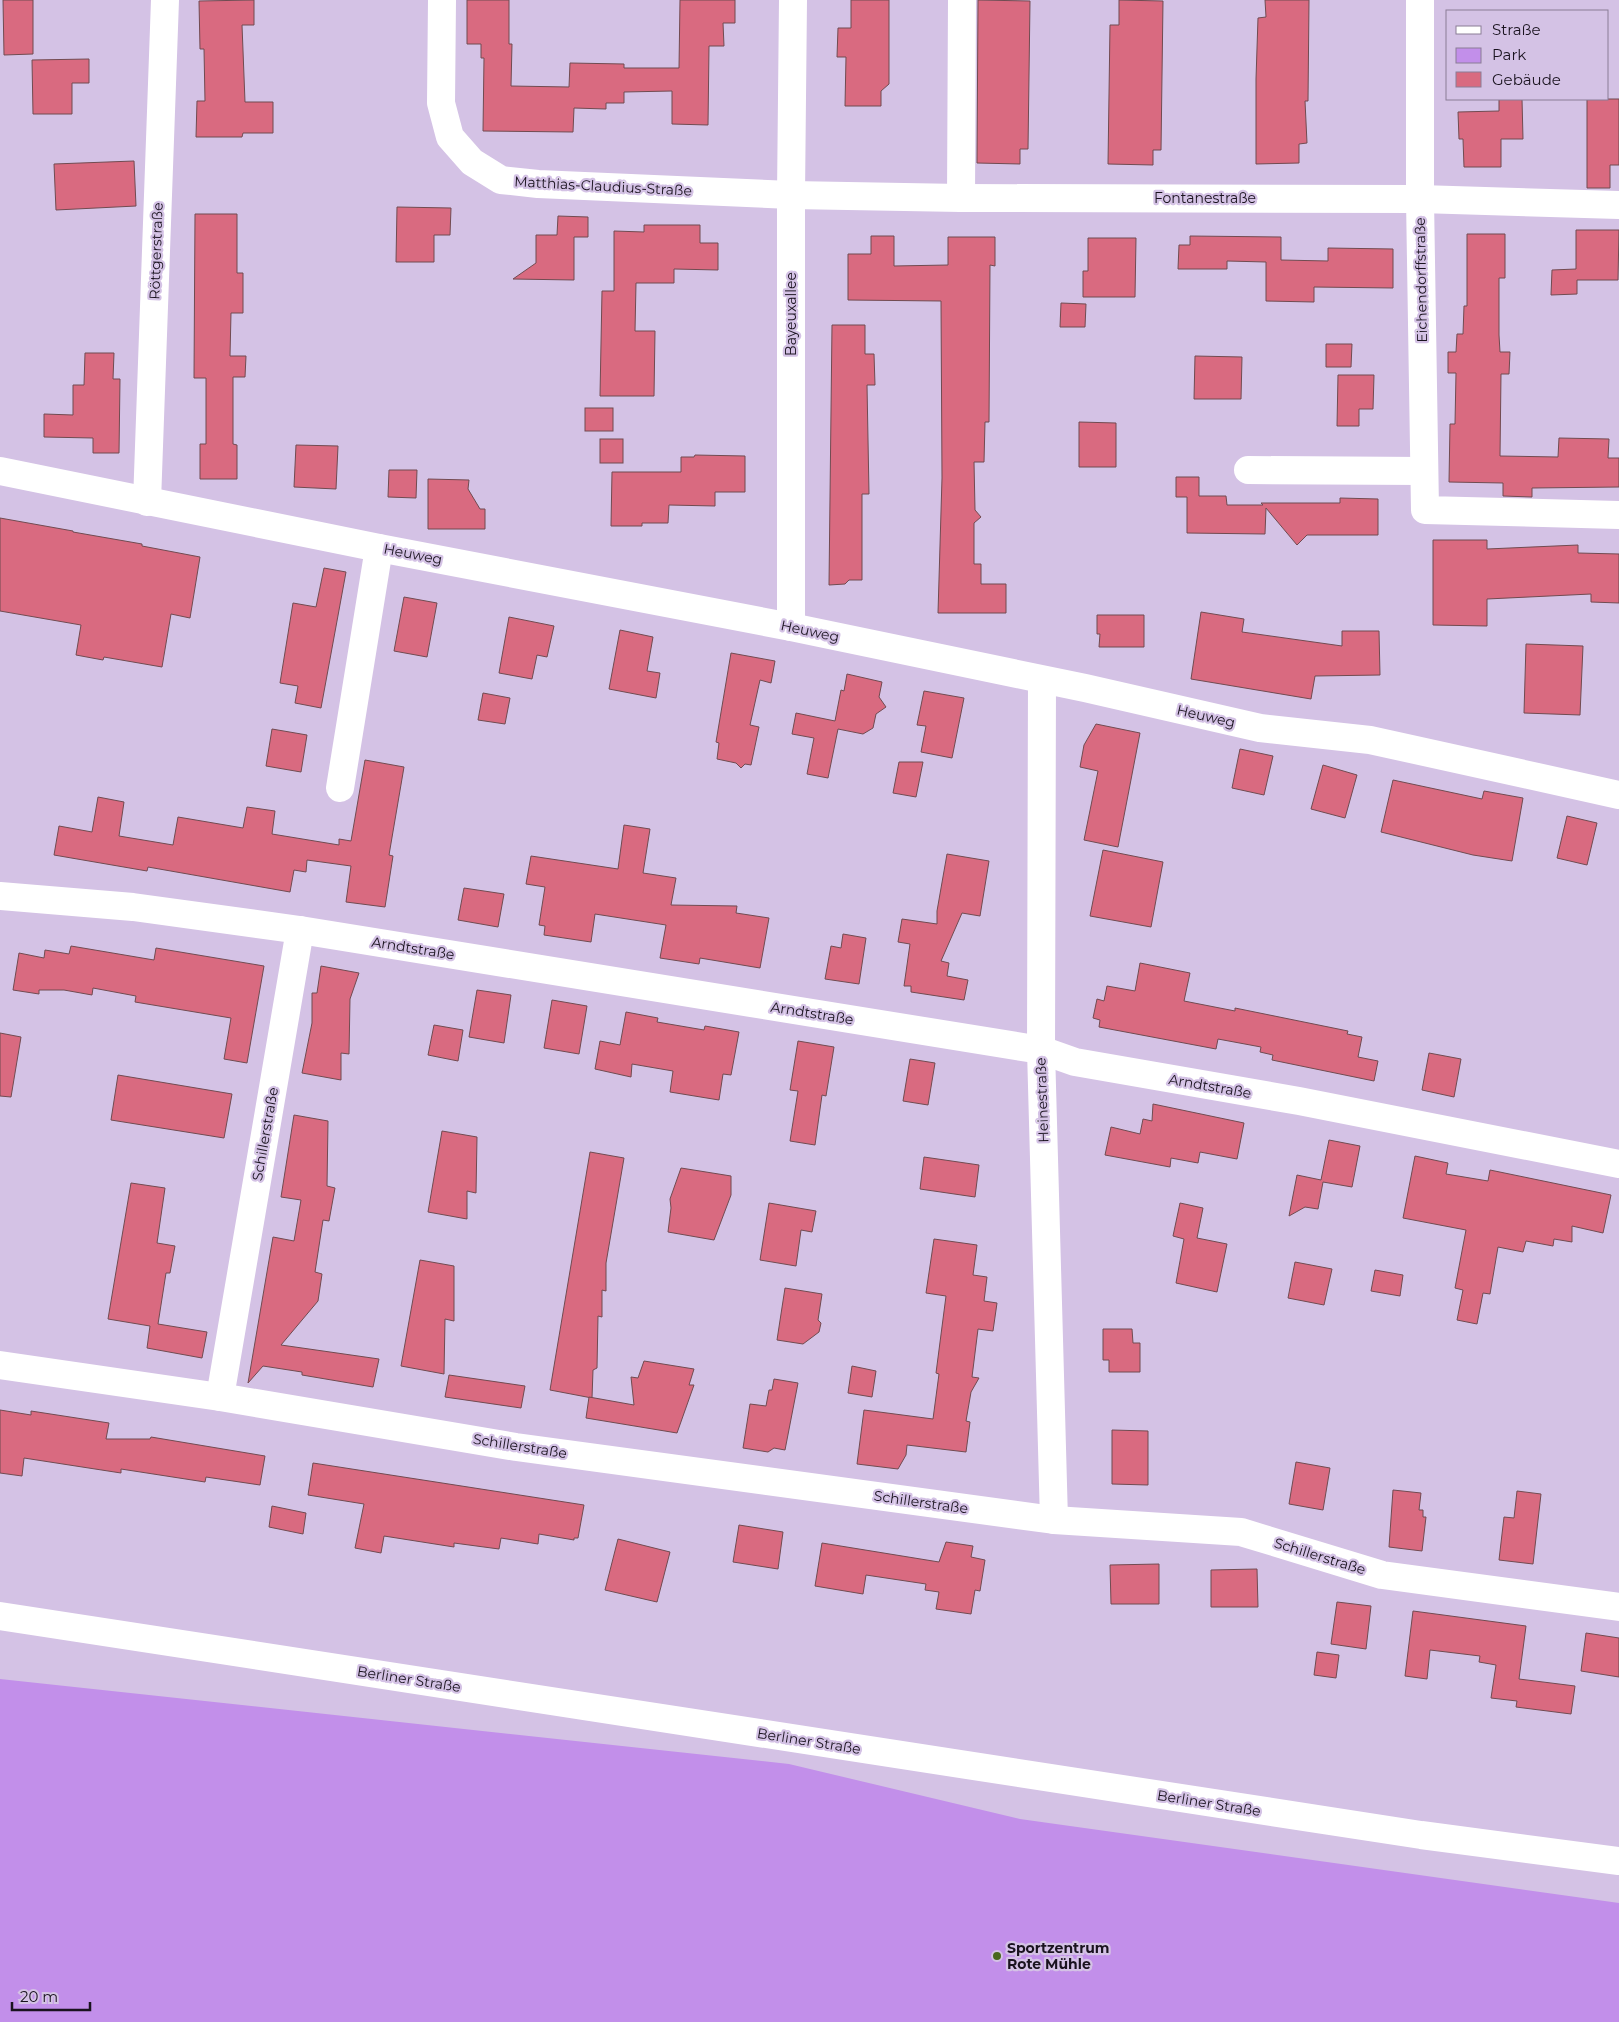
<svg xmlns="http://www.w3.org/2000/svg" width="1619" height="2022" font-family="Montserrat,sans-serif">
	<rect width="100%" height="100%" fill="#d4c2e5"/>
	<path fill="#c28fea" d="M 0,1679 L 789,1764 L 1020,1819 L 1619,1903 L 1619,2022 L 0,2022 Z"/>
	<g fill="#d96a80" stroke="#714b51">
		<path d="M 3,0 L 33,0 L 33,54 L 4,55 Z"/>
		<path d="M 254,0 L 254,25 L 242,25 L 245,102 L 273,102 L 273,133 L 243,133 L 242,137 L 196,137 L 197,101 L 205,101 L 204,49 L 200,49 L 199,1 Z"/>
		<path d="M 467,0 L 509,0 L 509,44 L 512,44 L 511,86 L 569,87 L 570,63 L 624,64 L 624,68 L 679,68 L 680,0 L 735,0 L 735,23 L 723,23 L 724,46 L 709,46 L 708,125 L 672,124 L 672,91 L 624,92 L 624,103 L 606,103 L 606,109 L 574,108 L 573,132 L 483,131 L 484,58 L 481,58 L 481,44 L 467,44 Z"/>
		<path d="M 851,0 L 889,0 L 889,84 L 881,91 L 881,106 L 845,106 L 846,57 L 837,57 L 838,28 L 851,28 Z"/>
		<path d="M 978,0 L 1030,1 L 1028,149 L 1020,149 L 1020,164 L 977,163 Z"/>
		<path d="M 1119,0 L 1163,1 L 1161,150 L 1153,150 L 1153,165 L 1108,164 L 1110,25 L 1119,25 Z"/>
		<path d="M 1265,0 L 1309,0 L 1308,101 L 1305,101 L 1307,143 L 1299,144 L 1299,163 L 1256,164 L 1256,79 L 1258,18 L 1266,17 Z"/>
		<path d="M 89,59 L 89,83 L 72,83 L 72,114 L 33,114 L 32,60 Z"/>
		<path d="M 1499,99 L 1522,99 L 1523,139 L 1501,139 L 1501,167 L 1464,167 L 1463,139 L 1459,139 L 1458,112 L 1499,111 Z"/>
		<path d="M 1587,99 L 1619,99 L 1619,165 L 1610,165 L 1610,188 L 1587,188 Z"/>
		<path d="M 134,161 L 136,206 L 56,210 L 54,164 Z"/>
		<path d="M 397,207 L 451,208 L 450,235 L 434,235 L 434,262 L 396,262 Z"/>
		<path d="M 195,214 L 237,214 L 237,273 L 243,273 L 243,313 L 231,313 L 230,356 L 246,356 L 245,377 L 233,377 L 233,444 L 237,445 L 237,479 L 200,479 L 200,444 L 206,444 L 206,378 L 194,378 Z"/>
		<path d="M 558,216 L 588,217 L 588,237 L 574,237 L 574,280 L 513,279 L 536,263 L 536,235 L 557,235 Z"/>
		<path d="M 644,225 L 700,225 L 700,243 L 718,243 L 718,270 L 674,269 L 674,283 L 636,283 L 635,331 L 655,331 L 654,396 L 600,396 L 602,291 L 614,291 L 614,231 L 644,232 Z"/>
		<path d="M 1576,230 L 1619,230 L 1618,280 L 1577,280 L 1577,294 L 1551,295 L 1552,270 L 1576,269 Z"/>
		<path d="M 1467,234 L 1505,234 L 1505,278 L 1499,278 L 1499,335 L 1500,352 L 1510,352 L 1509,374 L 1501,374 L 1500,456 L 1558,457 L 1559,438 L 1609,439 L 1608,458 L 1619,458 L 1619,487 L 1532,488 L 1532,497 L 1503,496 L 1503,483 L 1449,482 L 1450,424 L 1455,424 L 1456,373 L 1448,373 L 1448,352 L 1456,352 L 1457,334 L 1463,334 L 1464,306 L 1467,306 Z"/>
		<path d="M 871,236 L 894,236 L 894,266 L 948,265 L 948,237 L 995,237 L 995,266 L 990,265 L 989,422 L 985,422 L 984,462 L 974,462 L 975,510 L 981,517 L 974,523 L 974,564 L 981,564 L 981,584 L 1006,584 L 1006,613 L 938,613 L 942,478 L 941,301 L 848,300 L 848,254 L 871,254 Z"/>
		<path d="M 1190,236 L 1281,237 L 1281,260 L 1328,261 L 1328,248 L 1393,249 L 1393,288 L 1314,287 L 1314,302 L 1266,301 L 1266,262 L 1227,261 L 1227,269 L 1178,269 L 1179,245 L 1190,245 Z"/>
		<path d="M 1088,238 L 1136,238 L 1135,297 L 1083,297 L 1083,271 L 1088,271 Z"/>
		<path d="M 1061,303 L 1086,304 L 1085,327 L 1060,327 Z"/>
		<path d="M 832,325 L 865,325 L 865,354 L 874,354 L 875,385 L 867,385 L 869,494 L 862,494 L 862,580 L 849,580 L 845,584 L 829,585 Z"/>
		<path d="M 1326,344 L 1352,344 L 1351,367 L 1326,367 Z"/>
		<path d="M 85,353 L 114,353 L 113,379 L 120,379 L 119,453 L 93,453 L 93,438 L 44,437 L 44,414 L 73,415 L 73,385 L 84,385 Z"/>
		<path d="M 1195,356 L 1242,357 L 1241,399 L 1194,399 Z"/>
		<path d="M 1338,375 L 1374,375 L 1373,409 L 1359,409 L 1359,426 L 1337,426 Z"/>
		<rect x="585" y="408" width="28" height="23"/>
		<path d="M 1079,422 L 1116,423 L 1116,467 L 1079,467 Z"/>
		<rect x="600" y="439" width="23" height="24"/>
		<path d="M 296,445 L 338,446 L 336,489 L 294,487 Z"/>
		<path d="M 695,455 L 745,456 L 745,492 L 715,492 L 715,506 L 669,505 L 668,523 L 642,523 L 642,526 L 611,526 L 612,472 L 681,472 L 681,457 L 694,457 Z"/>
		<path d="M 389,470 L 417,470 L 416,498 L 388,497 Z"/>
		<path d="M 1176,477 L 1199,477 L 1199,496 L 1226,496 L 1227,505 L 1263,505 L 1261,503 L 1340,503 L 1340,498 L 1378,499 L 1378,535 L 1307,535 L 1297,545 L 1266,508 L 1265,534 L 1187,533 L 1187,497 L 1176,497 Z"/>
		<path d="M 428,479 L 469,480 L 468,489 L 480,509 L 485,509 L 485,529 L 428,529 Z"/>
		<path d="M 0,518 L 73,531 L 73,532 L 142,544 L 142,546 L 200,557 L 190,618 L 171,614 L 162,667 L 104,657 L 103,660 L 76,655 L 81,625 L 0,611 Z"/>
		<path d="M 1433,540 L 1487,540 L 1487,549 L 1578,545 L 1578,553 L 1619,554 L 1619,603 L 1591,602 L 1591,594 L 1487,599 L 1487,626 L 1433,625 Z"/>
		<path d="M 324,568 L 346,572 L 321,708 L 295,703 L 298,686 L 280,683 L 293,603 L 316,607 Z"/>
		<path d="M 404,597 L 437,603 L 427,657 L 394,651 Z"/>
		<path d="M 1201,612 L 1244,619 L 1242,632 L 1342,646 L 1342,631 L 1379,631 L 1380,675 L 1315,676 L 1311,699 L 1191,679 Z"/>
		<path d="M 1097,615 L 1144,615 L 1144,647 L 1099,647 L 1100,634 L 1097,634 Z"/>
		<path d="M 509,617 L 554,626 L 547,657 L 537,655 L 532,679 L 499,673 Z"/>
		<path d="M 620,630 L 653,637 L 647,671 L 660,673 L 656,698 L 609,689 Z"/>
		<path d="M 1526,644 L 1583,646 L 1580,715 L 1524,713 Z"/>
		<path d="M 731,653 L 775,661 L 771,683 L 760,680 L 750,725 L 759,727 L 751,765 L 745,764 L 741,768 L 736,763 L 717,759 L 719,743 L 716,742 Z"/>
		<path d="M 847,674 L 882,682 L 879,697 L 886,707 L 876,714 L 873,728 L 863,734 L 838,729 L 828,778 L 807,774 L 814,738 L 792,734 L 796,713 L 835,721 L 841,690 L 844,691 Z"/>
		<path d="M 924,691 L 964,698 L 952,758 L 921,752 L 926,726 L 917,725 Z"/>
		<path d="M 483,693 L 510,698 L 505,724 L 478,720 Z"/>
		<path d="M 1096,724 L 1140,733 L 1118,847 L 1084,840 L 1098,771 L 1080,767 L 1084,745 Z"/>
		<path d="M 272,729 L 307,735 L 301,772 L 266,766 Z"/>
		<path d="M 1240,749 L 1273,756 L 1264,795 L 1232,788 Z"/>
		<path d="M 365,760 L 404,767 L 389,855 L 393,856 L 385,907 L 346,902 L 351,866 L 307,860 L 306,872 L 294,870 L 290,892 L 148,867 L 147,871 L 54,855 L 59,826 L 92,832 L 98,797 L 124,802 L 119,836 L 173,845 L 178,817 L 243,828 L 247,807 L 275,811 L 272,834 L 339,845 L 339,839 L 351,841 Z"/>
		<path d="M 899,762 L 923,762 L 916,797 L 893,793 Z"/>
		<path d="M 1323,765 L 1357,775 L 1345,818 L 1311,809 Z"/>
		<path d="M 1393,780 L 1482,799 L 1484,791 L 1523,798 L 1512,861 L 1473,855 L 1381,832 Z"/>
		<path d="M 1567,816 L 1597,823 L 1587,865 L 1557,858 Z"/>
		<path d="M 624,825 L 650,829 L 643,873 L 676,878 L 671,905 L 737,906 L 736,913 L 769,918 L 760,968 L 700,958 L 699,964 L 660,958 L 666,925 L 595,914 L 591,942 L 544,935 L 545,926 L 539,925 L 545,887 L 526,884 L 531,856 L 618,869 Z"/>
		<path d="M 1103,850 L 1163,862 L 1151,927 L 1090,916 Z"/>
		<path d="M 947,854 L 989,861 L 980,916 L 962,913 L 941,961 L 949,963 L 947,976 L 968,980 L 964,1000 L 911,992 L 911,986 L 904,986 L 910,944 L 898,942 L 902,919 L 937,924 L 937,911 Z"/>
		<path d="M 464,888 L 504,894 L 498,927 L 458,920 Z"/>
		<path d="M 843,934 L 866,938 L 859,984 L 825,979 L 831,946 L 841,948 Z"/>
		<path d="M 71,946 L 154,960 L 156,948 L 264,966 L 247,1063 L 224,1059 L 231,1018 L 135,1002 L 136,996 L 93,988 L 92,995 L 64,990 L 39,990 L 39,994 L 13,990 L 19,953 L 44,958 L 45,950 L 69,954 Z"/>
		<path d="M 1140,963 L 1190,973 L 1184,1001 L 1235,1011 L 1235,1008 L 1348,1031 L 1347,1034 L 1362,1037 L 1358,1057 L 1378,1061 L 1374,1081 L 1272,1060 L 1273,1055 L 1260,1052 L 1261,1047 L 1218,1039 L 1216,1049 L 1099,1027 L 1100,1020 L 1093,1018 L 1097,999 L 1104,1001 L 1107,986 L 1135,991 Z"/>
		<path d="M 321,966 L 359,973 L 350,999 L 349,1054 L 341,1053 L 341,1080 L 302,1073 L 312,1023 L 312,993 L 317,993 Z"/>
		<path d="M 477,990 L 511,995 L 504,1043 L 469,1037 Z"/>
		<path d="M 552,1000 L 587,1006 L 579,1054 L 544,1048 Z"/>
		<path d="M 626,1012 L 658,1018 L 657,1022 L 704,1030 L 705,1026 L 739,1032 L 731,1075 L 723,1074 L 719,1100 L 670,1092 L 673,1071 L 632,1064 L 631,1077 L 595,1069 L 600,1041 L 620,1045 Z"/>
		<path d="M 434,1025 L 463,1030 L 458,1061 L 428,1055 Z"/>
		<path d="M 0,1033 L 21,1037 L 11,1097 L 0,1096 Z"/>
		<path d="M 798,1041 L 834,1047 L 826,1096 L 822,1095 L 815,1145 L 790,1141 L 798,1091 L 790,1090 Z"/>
		<path d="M 1429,1053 L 1461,1059 L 1454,1097 L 1422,1090 Z"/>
		<path d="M 910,1059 L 935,1063 L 928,1105 L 903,1101 Z"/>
		<path d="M 118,1075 L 232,1094 L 224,1138 L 111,1120 Z"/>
		<path d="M 1153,1104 L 1244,1123 L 1237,1159 L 1200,1152 L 1198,1163 L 1171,1158 L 1170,1167 L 1105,1155 L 1111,1127 L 1140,1134 L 1143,1119 L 1152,1121 Z"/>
		<path d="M 294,1115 L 328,1121 L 327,1186 L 335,1188 L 329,1221 L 323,1220 L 315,1272 L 322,1274 L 318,1301 L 281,1345 L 379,1359 L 373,1387 L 302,1375 L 302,1372 L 263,1366 L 248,1383 L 273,1237 L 294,1241 L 301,1200 L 281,1197 Z"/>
		<path d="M 442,1131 L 477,1137 L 476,1193 L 467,1191 L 467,1219 L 428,1212 Z"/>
		<path d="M 1329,1140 L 1360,1146 L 1352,1187 L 1323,1182 L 1318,1209 L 1305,1207 L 1289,1216 L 1297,1175 L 1321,1180 Z"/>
		<path d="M 590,1152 L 624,1158 L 606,1263 L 606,1291 L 602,1290 L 602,1317 L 598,1316 L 597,1368 L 593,1370 L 592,1398 L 550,1390 Z"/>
		<path d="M 1415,1156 L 1448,1163 L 1446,1174 L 1488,1181 L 1490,1170 L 1611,1195 L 1603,1233 L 1572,1226 L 1572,1242 L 1554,1239 L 1553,1246 L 1526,1241 L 1523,1252 L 1498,1247 L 1490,1294 L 1483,1293 L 1477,1324 L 1457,1320 L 1463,1290 L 1455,1288 L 1466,1230 L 1403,1218 Z"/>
		<path d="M 924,1157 L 979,1165 L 975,1197 L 920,1189 Z"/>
		<path d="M 681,1168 L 731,1176 L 731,1195 L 714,1240 L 668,1232 L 671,1208 L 670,1199 Z"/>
		<path d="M 131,1183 L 165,1188 L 157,1243 L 175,1246 L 170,1273 L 166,1273 L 158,1324 L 207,1332 L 202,1358 L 147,1348 L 150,1326 L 108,1319 Z"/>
		<path d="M 769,1203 L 816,1211 L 812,1232 L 801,1230 L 796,1266 L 760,1260 Z"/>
		<path d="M 1180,1203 L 1203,1208 L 1197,1238 L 1227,1244 L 1217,1292 L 1176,1283 L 1184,1239 L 1173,1236 Z"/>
		<path d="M 934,1239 L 977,1245 L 973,1275 L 987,1277 L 984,1301 L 997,1303 L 993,1331 L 978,1329 L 972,1377 L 979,1378 L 971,1392 L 966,1421 L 970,1422 L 966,1452 L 907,1445 L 906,1455 L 898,1469 L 857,1464 L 864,1410 L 933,1419 L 939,1374 L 936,1373 L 946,1296 L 926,1293 Z"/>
		<path d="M 420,1260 L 454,1266 L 454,1321 L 445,1319 L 444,1374 L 401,1366 Z"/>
		<path d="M 1295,1262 L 1332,1269 L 1324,1305 L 1288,1298 Z"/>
		<path d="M 1375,1270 L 1403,1275 L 1400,1296 L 1371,1291 Z"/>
		<path d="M 785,1288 L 822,1294 L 818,1320 L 821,1323 L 819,1332 L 803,1344 L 777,1340 Z"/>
		<path d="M 1103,1329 L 1132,1329 L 1133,1343 L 1140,1343 L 1140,1372 L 1109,1372 L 1109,1360 L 1103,1360 Z"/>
		<path d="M 644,1361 L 694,1369 L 689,1385 L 694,1385 L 677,1433 L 586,1418 L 589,1397 L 634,1405 L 631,1377 L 638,1378 Z"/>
		<path d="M 852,1366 L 876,1371 L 872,1397 L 848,1393 Z"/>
		<path d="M 449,1375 L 525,1386 L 521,1408 L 445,1397 Z"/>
		<path d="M 774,1379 L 798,1383 L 785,1450 L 774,1448 L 768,1452 L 743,1448 L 750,1404 L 766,1406 L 769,1390 L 772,1390 Z"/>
		<path d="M 0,1410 L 31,1415 L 31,1411 L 109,1423 L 106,1439 L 150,1439 L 151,1437 L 265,1456 L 260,1485 L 206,1477 L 205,1482 L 121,1469 L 121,1473 L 24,1458 L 22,1476 L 0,1473 Z"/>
		<path d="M 1112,1430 L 1148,1431 L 1148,1485 L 1112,1484 Z"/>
		<path d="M 1296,1462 L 1330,1468 L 1323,1510 L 1289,1504 Z"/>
		<path d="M 313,1463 L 584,1505 L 578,1538 L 574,1538 L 574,1540 L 539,1534 L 538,1544 L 501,1538 L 499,1549 L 454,1543 L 454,1547 L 384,1536 L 381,1553 L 355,1548 L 364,1504 L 308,1495 Z"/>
		<path d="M 1393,1490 L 1421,1493 L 1419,1510 L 1423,1510 L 1423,1517 L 1426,1517 L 1422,1551 L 1389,1547 Z"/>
		<path d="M 1517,1491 L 1541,1494 L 1533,1564 L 1499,1560 L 1504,1517 L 1514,1518 Z"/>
		<path d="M 272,1506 L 306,1513 L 303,1534 L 269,1527 Z"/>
		<path d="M 739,1525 L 783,1532 L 778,1569 L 733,1562 Z"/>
		<path d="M 618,1539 L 670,1552 L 657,1602 L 605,1590 Z"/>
		<path d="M 946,1542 L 973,1546 L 971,1557 L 985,1560 L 980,1591 L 975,1590 L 971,1614 L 936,1609 L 939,1592 L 925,1590 L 926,1584 L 866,1575 L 863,1594 L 815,1586 L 822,1543 L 939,1562 Z"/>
		<path d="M 1159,1564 L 1159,1604 L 1111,1604 L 1110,1565 Z"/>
		<path d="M 1257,1569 L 1258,1607 L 1211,1607 L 1211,1570 Z"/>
		<path d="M 1337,1602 L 1371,1606 L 1366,1649 L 1331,1644 Z"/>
		<path d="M 1413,1611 L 1526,1626 L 1519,1679 L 1575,1686 L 1571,1714 L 1516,1707 L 1517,1701 L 1491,1698 L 1496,1665 L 1479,1662 L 1480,1656 L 1430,1650 L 1427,1679 L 1405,1676 Z"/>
		<path d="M 1586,1633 L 1619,1638 L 1619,1677 L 1581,1671 Z"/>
		<path d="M 1317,1652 L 1339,1655 L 1336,1678 L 1314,1675 Z"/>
	</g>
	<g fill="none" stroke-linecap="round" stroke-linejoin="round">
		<g stroke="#fff" stroke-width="28">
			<path d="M 442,0 L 441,103 L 450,137 L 472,162 L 501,180 L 538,184 L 791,195 L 961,198 L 1420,199 L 1619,205"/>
			<path d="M 1420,0 L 1420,199 L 1425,510 L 1619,515"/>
			<path d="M 961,198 L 962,0"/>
			<path d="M 1248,470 L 1424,471"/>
			<path d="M 0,471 L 379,548 L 791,627 L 1085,688 L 1260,728 L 1370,740 L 1619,795"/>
			<path d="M 147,502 L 165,0"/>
			<path d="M 791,627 L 791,195 L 793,0"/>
			<path d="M 1042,680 L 1041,1050 L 1054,1520"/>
			<path d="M 340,788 L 379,548"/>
			<path d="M 0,896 L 133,907 L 300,930 L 1041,1050 L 1075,1062 L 1299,1101 L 1619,1164"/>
			<path d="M 0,1365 L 220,1397 L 516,1447 L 1054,1520 L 1241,1532 L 1382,1575 L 1619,1607"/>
			<path d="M 220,1397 L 300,930"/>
		</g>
		<path stroke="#fff" stroke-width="28" d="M 0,1616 L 1421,1835 L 1619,1861"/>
	</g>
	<circle fill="#49681d" stroke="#d4c2e5" stroke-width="2" cx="997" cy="1956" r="5"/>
	<g text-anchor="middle" stroke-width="4.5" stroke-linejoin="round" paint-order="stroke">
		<g font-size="14" fill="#1a131f" stroke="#d4c2e5">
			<text transform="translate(603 186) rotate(3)" y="5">Matthias-Claudius-Straße</text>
			<text x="1205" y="203">Fontanestraße</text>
			<text transform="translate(156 251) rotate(-88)" y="5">Röttgerstraße</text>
			<text transform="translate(1421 280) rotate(-91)" y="5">Eichendorffstraße</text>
			<text transform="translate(791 314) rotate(-90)" y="5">Bayeuxallee</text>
			<text transform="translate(413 554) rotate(11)" y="5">Heuweg</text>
			<text transform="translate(810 631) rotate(12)" y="5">Heuweg</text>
			<text transform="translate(1206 716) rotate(13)" y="5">Heuweg</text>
			<text transform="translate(413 948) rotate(9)" y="5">Arndtstraße</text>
			<text transform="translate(812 1013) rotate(9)" y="5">Arndtstraße</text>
			<text transform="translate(1210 1086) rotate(10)" y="5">Arndtstraße</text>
			<text transform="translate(1042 1100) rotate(-92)" y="5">Heinestraße</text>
			<text transform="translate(265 1134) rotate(-80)" y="5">Schillerstraße</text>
			<text transform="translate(520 1446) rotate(9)" y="5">Schillerstraße</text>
			<text transform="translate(921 1502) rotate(8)" y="5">Schillerstraße</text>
			<text transform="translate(1320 1556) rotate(17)" y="5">Schillerstraße</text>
			<text transform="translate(409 1679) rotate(9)" y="5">Berliner Straße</text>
			<text transform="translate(809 1741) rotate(9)" y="5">Berliner Straße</text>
			<text transform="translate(1209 1803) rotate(9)" y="5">Berliner Straße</text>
		</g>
		<g font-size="14" font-weight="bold" fill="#1a131f" stroke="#d4c2e5" text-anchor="start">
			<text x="1007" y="1953">Sportzentrum<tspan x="1007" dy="16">Rote Mühle</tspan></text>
		</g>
	</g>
	<rect x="1446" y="10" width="162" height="90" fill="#d4c2e5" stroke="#8a7c96"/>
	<rect x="1456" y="26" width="25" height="8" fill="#ffffff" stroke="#8a7c96"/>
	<text x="1492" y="35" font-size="15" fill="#1a131f">Straße</text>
	<rect x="1456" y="48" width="25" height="15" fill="#c28fea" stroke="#8a7c96"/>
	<text x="1492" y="60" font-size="15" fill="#1a131f">Park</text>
	<rect x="1456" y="72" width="25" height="15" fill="#d96a80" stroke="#8a7c96"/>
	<text x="1492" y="85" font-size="15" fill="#1a131f">Gebäude</text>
	<path d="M12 2002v8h78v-8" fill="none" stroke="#1a131f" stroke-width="2.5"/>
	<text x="20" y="2002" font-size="15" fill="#1a131f" stroke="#d4c2e5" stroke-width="4" paint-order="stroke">20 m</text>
</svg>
